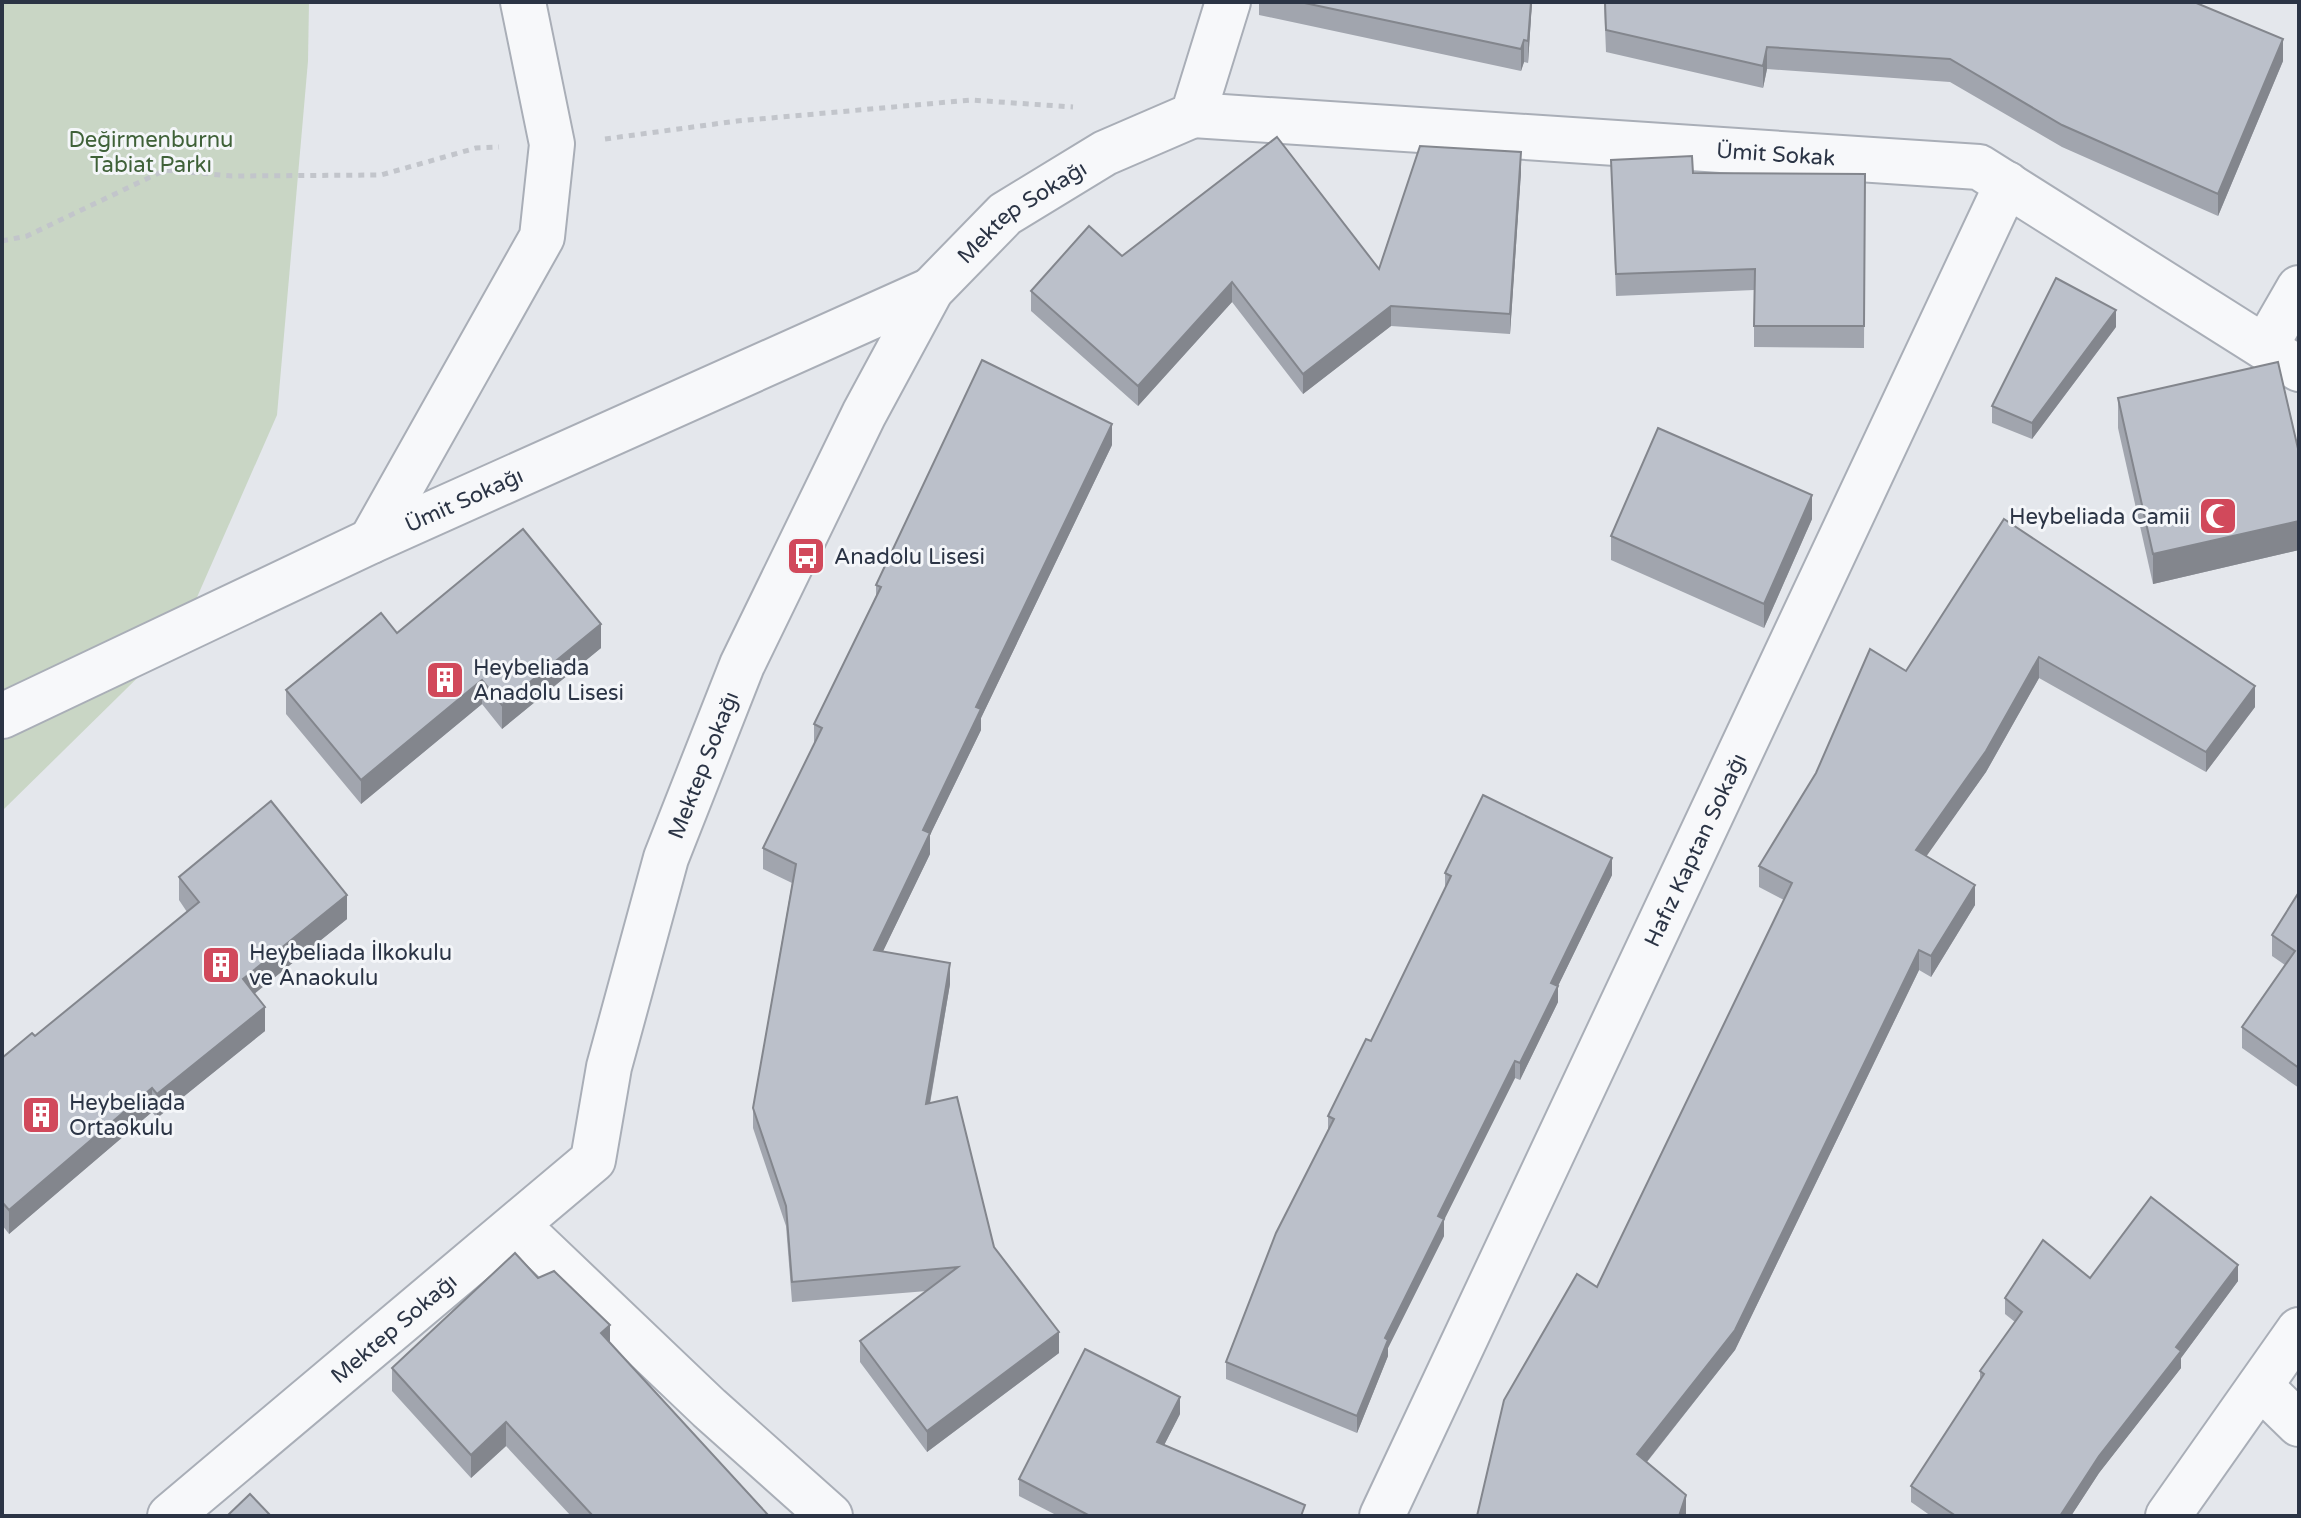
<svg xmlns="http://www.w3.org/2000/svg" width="2301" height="1518" font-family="'Varela Round',sans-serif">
	<rect width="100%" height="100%" fill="#e4e7ec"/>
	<path fill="#c9d6c5" d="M 2,2 L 309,2 L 308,61 L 277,415 L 180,636 L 2,811 Z"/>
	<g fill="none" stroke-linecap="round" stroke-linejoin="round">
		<g stroke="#a9aeb7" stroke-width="48">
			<g id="minor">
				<path id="s1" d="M 1193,115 L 1979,167 L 2299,369"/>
				<path d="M 2265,347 L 2299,288"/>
				<path d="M 371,541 L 542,237 L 552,144 L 523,2"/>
				<path id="s2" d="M 2,716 L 371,541 L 931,290"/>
				<path d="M 517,1225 L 709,1408 L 830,1516"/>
				<path d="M 2260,1386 L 2299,1424"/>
				<path id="s3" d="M 170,1516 L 593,1160 L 609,1067 L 666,858 L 742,665 L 864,414 L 931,290 L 1005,214 L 1105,153 L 1193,115 L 1228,2"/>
				<path id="s4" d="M 1382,1516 L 2007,184"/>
			</g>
		</g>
		<g stroke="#a9aeb7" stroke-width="48">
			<path id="tertiary" d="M 2168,1516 L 2299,1330"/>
		</g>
		<g stroke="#c2c5cb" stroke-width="5" stroke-dasharray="6 6" stroke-linecap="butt">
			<path d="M 605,139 L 737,121 L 971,100 L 1073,107"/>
			<path d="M 2,241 L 27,236 L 165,170 L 232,176 L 381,175 L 476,148 L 499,147"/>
		</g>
		<use href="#minor" stroke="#f7f8fa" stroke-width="44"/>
		<use href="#tertiary" stroke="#f7f8fa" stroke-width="44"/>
	</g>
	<g fill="#a1a5ae">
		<path d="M 1259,2 L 1532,2 L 1528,63 L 1524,62 L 1521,71 L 1259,15 Z"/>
		<path d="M 1604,2 L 2194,2 L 2283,61 L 2218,216 L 2062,147 L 1950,82 L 1767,69 L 1763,88 L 1606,52 Z"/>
		<path d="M 1611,160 L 1693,173 L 1865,174 L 1864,348 L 1754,347 L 1754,290 L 1616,296 Z"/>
		<path d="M 1521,172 L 1510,334 L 1391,326 L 1303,394 L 1232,302 L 1138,406 L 1031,311 L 1031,291 L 1122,256 L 1379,269 Z"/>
		<path d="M 2116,327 L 2032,439 L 1992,423 L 1992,406 Z"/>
		<path d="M 2118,398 L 2299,453 L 2299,550 L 2153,584 L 2118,428 Z"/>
		<path d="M 1112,445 L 981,718 L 981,730 L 930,835 L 930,854 L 883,951 L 950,984 L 930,1104 L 994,1247 L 1059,1353 L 927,1452 L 860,1362 L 860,1341 L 927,1291 L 792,1302 L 786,1226 L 753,1128 L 753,1108 L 792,883 L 763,869 L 763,848 L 814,744 L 814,724 L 876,596 L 876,585 Z"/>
		<path d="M 1812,519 L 1764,628 L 1611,560 L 1611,536 Z"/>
		<path d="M 2004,519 L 2255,707 L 2206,772 L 2039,678 L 1986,772 L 1926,856 L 1975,905 L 1931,977 L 1919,970 L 1735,1350 L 1647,1462 L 1686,1495 L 1686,1516 L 1477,1516 L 1597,1287 L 1784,900 L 1759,887 L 1759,866 L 1906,671 Z"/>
		<path d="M 397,633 L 601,648 L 502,729 L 482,704 L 361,804 L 286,714 L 286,690 Z"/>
		<path d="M 1445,873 L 1612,875 L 1558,986 L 1558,1002 L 1520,1080 L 1515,1078 L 1444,1220 L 1444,1236 L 1388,1348 L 1388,1356 L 1357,1433 L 1226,1379 L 1226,1362 L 1328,1130 L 1328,1116 L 1371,1041 L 1445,889 Z"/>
		<path d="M 179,877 L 347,919 L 254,994 L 265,1031 L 157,1118 L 152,1112 L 9,1234 L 2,1225 L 2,1058 L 35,1036 L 187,912 L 179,900 Z"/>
		<path d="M 2299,892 L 2299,1088 L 2242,1048 L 2242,1027 L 2285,965 L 2272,956 L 2272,935 Z"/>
		<path d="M 538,1278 L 610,1343 L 769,1516 L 571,1516 L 506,1446 L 471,1478 L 392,1391 L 392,1368 Z"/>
		<path d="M 2090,1278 L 2238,1281 L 2181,1358 L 2181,1368 L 2099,1473 L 2071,1516 L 1931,1516 L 1911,1502 L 1911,1486 L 1980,1381 L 1980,1371 L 2015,1322 L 2005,1314 L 2005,1298 Z"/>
		<path d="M 1180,1414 L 1164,1445 L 1305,1516 L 1058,1516 L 1019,1496 L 1019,1479 Z"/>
	</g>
	<g fill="#83868d">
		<path d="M 1531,2 L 1532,2 L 1528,63 L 1528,41 Z"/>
		<path d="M 2283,39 L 2283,61 L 2218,216 L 2218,194 Z"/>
		<path d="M 1524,40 L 1524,62 L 1521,71 L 1521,49 Z"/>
		<path d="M 1767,47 L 1767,69 L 1763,88 L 1763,66 Z"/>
		<path d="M 1521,152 L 1521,172 L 1510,334 L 1510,314 Z"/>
		<path d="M 1232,282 L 1232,302 L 1138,406 L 1138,386 Z"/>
		<path d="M 1391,306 L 1391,326 L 1303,394 L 1303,374 Z"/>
		<path d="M 2116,310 L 2116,327 L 2032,439 L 2032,423 Z"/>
		<path d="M 1112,424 L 1112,445 L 981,718 L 981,730 L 930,835 L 930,854 L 874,970 L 874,950 L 923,830 L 976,707 Z"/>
		<path d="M 1812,495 L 1812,519 L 1764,628 L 1764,604 Z"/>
		<path d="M 2299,521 L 2299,550 L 2153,584 L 2153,554 Z"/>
		<path d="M 601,624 L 601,648 L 502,729 L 502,705 Z"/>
		<path d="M 2039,657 L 2039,678 L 1986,772 L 1916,871 L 1916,850 Z"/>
		<path d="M 482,680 L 482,704 L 361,804 L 361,780 Z"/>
		<path d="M 2255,686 L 2255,707 L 2206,772 L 2206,752 Z"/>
		<path d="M 1612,858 L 1612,875 L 1558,986 L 1558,1002 L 1520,1080 L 1520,1063 L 1551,983 Z"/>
		<path d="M 1975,885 L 1975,905 L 1931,977 L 1931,956 Z"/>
		<path d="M 347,895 L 347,919 L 243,1003 L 243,979 Z"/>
		<path d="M 1919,950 L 1919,970 L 1735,1350 L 1637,1474 L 1637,1454 Z"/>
		<path d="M 950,963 L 950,984 L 926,1125 L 926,1104 Z"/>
		<path d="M 265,1007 L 265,1031 L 157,1118 L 157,1094 Z"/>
		<path d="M 1515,1061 L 1515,1078 L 1444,1220 L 1444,1236 L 1388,1348 L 1388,1356 L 1357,1433 L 1357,1416 L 1385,1338 L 1438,1216 Z"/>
		<path d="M 152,1088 L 152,1112 L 9,1234 L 9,1210 Z"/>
		<path d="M 2238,1265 L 2238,1281 L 2181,1358 L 2181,1368 L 2099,1473 L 2071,1516 L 2060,1516 L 2099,1456 L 2176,1347 Z"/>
		<path d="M 610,1325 L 610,1348 L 601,1333 Z"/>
		<path d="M 1059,1332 L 1059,1353 L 927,1452 L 927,1431 Z"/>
		<path d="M 1180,1397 L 1180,1414 L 1157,1459 L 1157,1442 Z"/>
		<path d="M 506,1422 L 506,1446 L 471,1478 L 471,1455 Z"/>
		<path d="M 1686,1495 L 1686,1516 L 1679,1516 Z"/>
	</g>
	<g fill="#bbc0ca" stroke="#83868d" stroke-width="2">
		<path d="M 1300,2 L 1531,2 L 1528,41 L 1524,40 L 1521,49 Z"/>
		<path d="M 1605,2 L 2194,2 L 2283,39 L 2218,194 L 2062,125 L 1950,59 L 1767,47 L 1763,66 L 1606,30 Z"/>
		<path d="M 1277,137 L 1379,269 L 1420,146 L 1521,152 L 1510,314 L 1391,306 L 1303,374 L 1232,282 L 1138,386 L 1031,291 L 1089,226 L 1122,256 Z"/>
		<path d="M 1692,156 L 1693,173 L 1865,174 L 1864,326 L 1754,326 L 1755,269 L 1616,274 L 1611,160 Z"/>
		<path d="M 2056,278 L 2116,310 L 2032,423 L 1992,406 Z"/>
		<path d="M 982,360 L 1112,424 L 976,707 L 981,709 L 923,830 L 930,833 L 874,950 L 950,963 L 926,1104 L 957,1097 L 994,1247 L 1059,1332 L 927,1431 L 860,1341 L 958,1267 L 792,1282 L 786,1206 L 753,1108 L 796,864 L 763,848 L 822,728 L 814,724 L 881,587 L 876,585 Z"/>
		<path d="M 2278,362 L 2299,453 L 2299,521 L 2153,554 L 2118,398 Z"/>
		<path d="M 1658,428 L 1812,495 L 1764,604 L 1611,536 Z"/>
		<path d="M 2004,519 L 2255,686 L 2206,752 L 2039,657 L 1986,751 L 1916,850 L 1975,885 L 1931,956 L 1919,950 L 1735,1330 L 1637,1454 L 1686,1495 L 1679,1516 L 1477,1516 L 1504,1400 L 1577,1274 L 1597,1287 L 1792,883 L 1759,866 L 1816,773 L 1870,649 L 1906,671 Z"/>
		<path d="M 523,529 L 601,624 L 502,705 L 482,680 L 361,780 L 286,690 L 381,613 L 397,633 Z"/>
		<path d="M 1483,795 L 1612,858 L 1551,983 L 1558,986 L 1520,1063 L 1515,1061 L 1438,1216 L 1444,1219 L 1385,1338 L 1388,1340 L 1357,1416 L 1226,1362 L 1276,1233 L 1334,1119 L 1328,1116 L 1366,1039 L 1371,1041 L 1451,876 L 1445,873 Z"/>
		<path d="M 271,801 L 347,895 L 243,979 L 265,1007 L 157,1094 L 152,1088 L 9,1210 L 2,1202 L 2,1058 L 32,1033 L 35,1036 L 199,902 L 179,877 Z"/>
		<path d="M 2299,892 L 2299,1068 L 2242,1027 L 2295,951 L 2272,935 Z"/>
		<path d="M 2151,1197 L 2238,1265 L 2176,1347 L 2181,1351 L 2099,1456 L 2060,1516 L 1956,1516 L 1911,1486 L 1984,1374 L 1980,1371 L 2022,1312 L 2005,1298 L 2043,1240 L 2090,1278 Z"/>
		<path d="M 515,1253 L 538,1278 L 554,1271 L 610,1325 L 601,1333 L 769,1516 L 593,1516 L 506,1422 L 471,1455 L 392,1368 Z"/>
		<path d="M 1085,1349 L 1180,1397 L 1157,1442 L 1305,1505 L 1301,1516 L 1090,1516 L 1019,1479 Z"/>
		<path d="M 250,1494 L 271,1516 L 227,1516 Z"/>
	</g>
	<defs>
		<g id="mosque-square" transform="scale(2)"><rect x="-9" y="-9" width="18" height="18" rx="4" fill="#d1495b" stroke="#f4f6f9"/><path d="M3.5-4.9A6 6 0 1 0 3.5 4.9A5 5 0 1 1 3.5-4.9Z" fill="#fff"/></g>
		<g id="bus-square" transform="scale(2)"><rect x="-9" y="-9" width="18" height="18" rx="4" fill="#d1495b" stroke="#f4f6f9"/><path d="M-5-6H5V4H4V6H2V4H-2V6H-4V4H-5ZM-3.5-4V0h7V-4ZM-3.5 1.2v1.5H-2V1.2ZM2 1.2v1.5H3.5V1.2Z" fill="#fff"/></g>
		<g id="building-square" transform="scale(2)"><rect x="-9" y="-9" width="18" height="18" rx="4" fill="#d1495b" stroke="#f4f6f9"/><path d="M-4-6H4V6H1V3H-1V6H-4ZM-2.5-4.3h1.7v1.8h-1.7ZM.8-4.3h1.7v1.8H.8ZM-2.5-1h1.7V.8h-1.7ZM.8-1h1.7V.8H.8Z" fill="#fff"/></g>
	</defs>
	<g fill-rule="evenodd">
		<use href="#mosque-square" x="2218" y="516"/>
		<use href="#bus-square" x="806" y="556"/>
		<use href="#building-square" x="445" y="680"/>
		<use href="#building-square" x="221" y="965"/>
		<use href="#building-square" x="41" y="1115"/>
	</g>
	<g text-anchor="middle" stroke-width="6" stroke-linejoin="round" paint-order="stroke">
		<g font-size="22" fill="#3f6138" stroke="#f4f6f9">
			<text x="151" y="147">Değirmenburnu<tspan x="151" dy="25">Tabiat Parkı</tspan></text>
		</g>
		<g font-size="22" fill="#2b3445" stroke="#f4f6f9">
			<text dy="8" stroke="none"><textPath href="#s1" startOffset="584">Ümit Sokak</textPath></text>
			<text dy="8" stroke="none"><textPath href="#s3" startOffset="1612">Mektep Sokağı</textPath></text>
			<text dy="8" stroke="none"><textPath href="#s2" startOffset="510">Ümit Sokağı</textPath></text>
			<text dy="8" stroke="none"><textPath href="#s3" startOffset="964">Mektep Sokağı</textPath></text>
			<text dy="8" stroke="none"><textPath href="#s4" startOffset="736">Hafız Kaptan Sokağı</textPath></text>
			<text dy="8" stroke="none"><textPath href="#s3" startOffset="292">Mektep Sokağı</textPath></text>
		</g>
		<g font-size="22" fill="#2b3445" stroke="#f4f6f9" text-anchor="start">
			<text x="2190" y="524" text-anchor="end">Heybeliada Camii</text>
			<text x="834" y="564">Anadolu Lisesi</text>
			<text x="473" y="675">Heybeliada<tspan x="473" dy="25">Anadolu Lisesi</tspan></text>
			<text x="249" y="960">Heybeliada İlkokulu<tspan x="249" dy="25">ve Anaokulu</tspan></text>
			<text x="69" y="1110">Heybeliada<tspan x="69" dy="25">Ortaokulu</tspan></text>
		</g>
	</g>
	<rect width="2301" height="1518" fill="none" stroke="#2b3445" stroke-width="8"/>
</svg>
